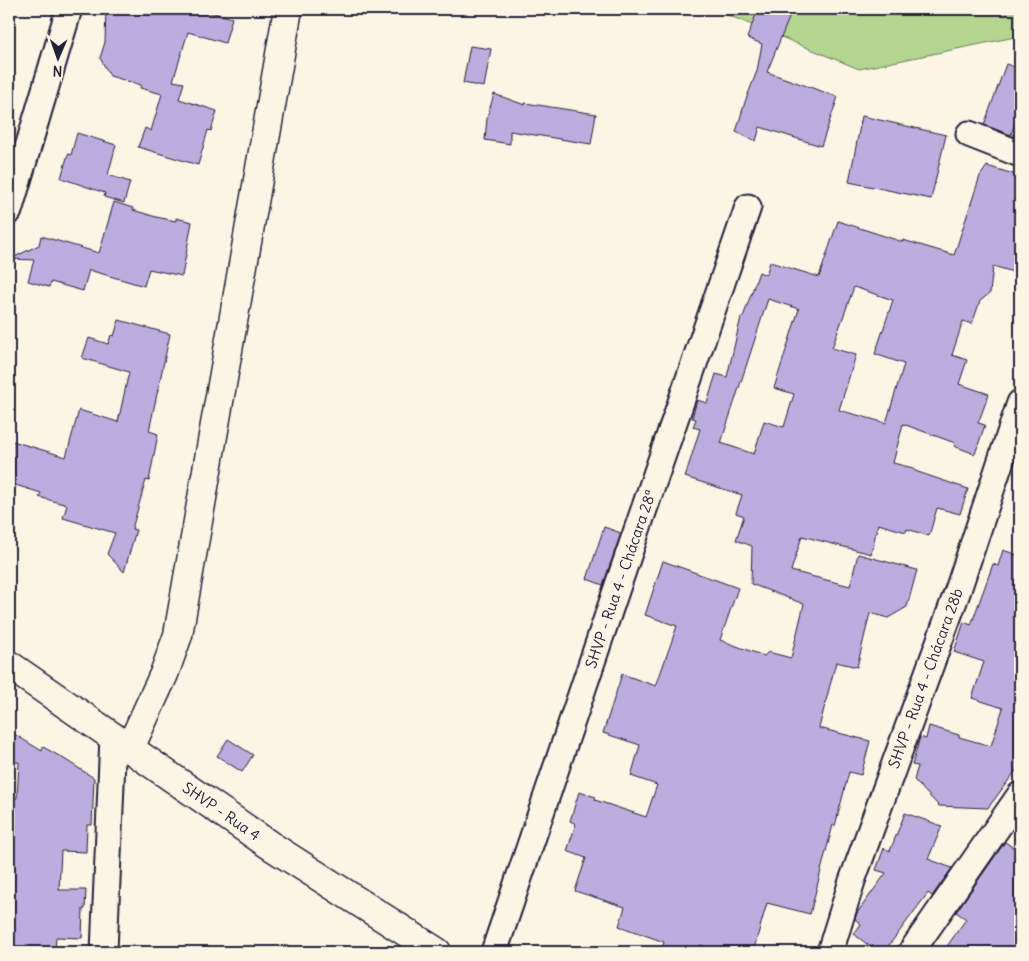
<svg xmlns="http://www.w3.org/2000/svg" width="1029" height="961" font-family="Delius,sans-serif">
	<rect width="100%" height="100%" fill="#fcf5e5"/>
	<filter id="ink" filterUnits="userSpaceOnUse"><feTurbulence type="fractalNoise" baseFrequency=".02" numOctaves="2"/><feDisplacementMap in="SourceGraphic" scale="10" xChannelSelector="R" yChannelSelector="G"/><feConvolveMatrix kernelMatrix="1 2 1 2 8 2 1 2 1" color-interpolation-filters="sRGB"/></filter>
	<g filter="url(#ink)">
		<path fill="#b4d58f" stroke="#6b7c65" d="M 713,9 L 1020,9 L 1020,36 L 859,69 Z"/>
		<g fill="#bdadde" stroke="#22223b" fill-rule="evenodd">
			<path d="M 106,9 L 200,9 L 232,18 L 225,43 L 188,32 L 173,81 L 184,83 L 179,99 L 217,111 L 211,131 L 208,130 L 198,165 L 138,147 L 145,128 L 151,131 L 162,94 L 140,88 L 141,85 L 110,76 L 100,58 L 105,42 Z"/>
			<path d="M 758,9 L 781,9 L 791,13 L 767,72 L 838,97 L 821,146 L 760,127 L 756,141 L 736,132 L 745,102 L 757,71 L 762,44 L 747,38 Z"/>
			<path d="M 470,46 L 491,49 L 484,87 L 463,83 Z"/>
			<path d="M 1006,64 L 1020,69 L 1020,107 L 1011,135 L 984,125 Z"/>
			<path d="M 494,94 L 525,105 L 525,103 L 596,114 L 591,144 L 510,131 L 510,144 L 485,140 L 487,118 Z"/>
			<path d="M 862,116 L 946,135 L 931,199 L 849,182 Z"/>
			<path d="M 77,133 L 116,145 L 108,175 L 130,182 L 124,203 L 104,197 L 105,193 L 61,178 L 68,154 L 71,155 Z"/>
			<path d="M 987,166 L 1020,176 L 1020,274 L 993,266 L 990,293 L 980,301 L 972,324 L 963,321 L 952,355 L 967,360 L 959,384 L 989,394 L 978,423 L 985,425 L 975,454 L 954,446 L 955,443 L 903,424 L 893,463 L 913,468 L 915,471 L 968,489 L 960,514 L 937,508 L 929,536 L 907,529 L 906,532 L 878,524 L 871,554 L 802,536 L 791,571 L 850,586 L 858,554 L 917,570 L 907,607 L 888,618 L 870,613 L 857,667 L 836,662 L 819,728 L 870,741 L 861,775 L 849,772 L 835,826 L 833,825 L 825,855 L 810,914 L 767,903 L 753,952 L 723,952 L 700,945 L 697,952 L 661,952 L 664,942 L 619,926 L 625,907 L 575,891 L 586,858 L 567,851 L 576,824 L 570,821 L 579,792 L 596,797 L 595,800 L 646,817 L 657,785 L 631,776 L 640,745 L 603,733 L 622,674 L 656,686 L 677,626 L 645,615 L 663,561 L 738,588 L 720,640 L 764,656 L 768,652 L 791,658 L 804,604 L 751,584 L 752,546 L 736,540 L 744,516 L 736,513 L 742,495 L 685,477 L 700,429 L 693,427 L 696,419 L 692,418 L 697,400 L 707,403 L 716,374 L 727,377 L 741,317 L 743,317 L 759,272 L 766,275 L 770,262 L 819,277 L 838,221 L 903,242 L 903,240 L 954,255 L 980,176 ZM 854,287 L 893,300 L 875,354 L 904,364 L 886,423 L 839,410 L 856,355 L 832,348 ZM 768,299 L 799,309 L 774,388 L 794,394 L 784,427 L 764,421 L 754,454 L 721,443 Z"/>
			<path d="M 114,202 L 133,208 L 133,210 L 156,217 L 176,221 L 176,218 L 192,222 L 182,276 L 149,269 L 144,286 L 89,270 L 83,291 L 51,282 L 49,287 L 28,281 L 34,260 L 10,259 L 39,245 L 41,236 L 99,253 Z"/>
			<path d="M 119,320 L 170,334 L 149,431 L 158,434 L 149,481 L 146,480 L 132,529 L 136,530 L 124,572 L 107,554 L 115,533 L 63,518 L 67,505 L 39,497 L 41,493 L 9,483 L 9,440 L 66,457 L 79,410 L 118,422 L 129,372 L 82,358 L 89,338 L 108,344 L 111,335 L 114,336 Z"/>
			<path d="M 604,527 L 621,533 L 603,585 L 587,579 Z"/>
			<path d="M 1003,550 L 1020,556 L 1020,765 L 988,808 L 939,806 L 914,780 L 918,766 L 912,765 L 920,737 L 926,739 L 929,726 L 959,735 L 959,737 L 991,746 L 1003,708 L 972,698 L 984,662 L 954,652 L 964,622 L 971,625 L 993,564 L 998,566 Z"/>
			<path d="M 9,731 L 42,751 L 43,747 L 61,757 L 94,778 L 92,825 L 87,825 L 86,852 L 61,851 L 59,890 L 86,890 L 85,909 L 83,909 L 82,938 L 56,937 L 55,952 L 9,952 L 9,798 L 17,798 L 19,762 L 9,762 Z"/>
			<path d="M 228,739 L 253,755 L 242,772 L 217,756 Z"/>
			<path d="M 905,813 L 942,826 L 928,859 L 952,868 L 932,896 L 928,893 L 884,952 L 877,952 L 854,934 L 861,924 L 855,919 L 857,913 L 886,873 L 876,870 L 884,848 L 890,851 Z"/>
			<path d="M 1005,842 L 1020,852 L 1020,952 L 943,952 L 966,919 L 956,912 Z"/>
		</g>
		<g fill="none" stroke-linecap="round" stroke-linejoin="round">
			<g stroke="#22223b" stroke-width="29">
				<g id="minor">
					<path d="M 969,134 L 1020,154"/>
					<path d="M 9,211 L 69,9"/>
					<path d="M 104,952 L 113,736"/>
					<path d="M 494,952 L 617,588 L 748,207"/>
					<path id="s1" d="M 830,952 L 852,881 L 958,590 L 1020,403"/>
					<path d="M 911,952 L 1020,795"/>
				</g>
			</g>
			<g stroke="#22223b" stroke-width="31">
				<g id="tertiary">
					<path id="s2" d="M 9,665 L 268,844 L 437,952"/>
					<path d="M 130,748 L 164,674 L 178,635 L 288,9"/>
				</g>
			</g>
			<use href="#minor" stroke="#fcf5e5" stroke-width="25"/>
			<use href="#tertiary" stroke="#fcf5e5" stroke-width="28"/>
		</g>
	</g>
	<g text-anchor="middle" stroke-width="5" stroke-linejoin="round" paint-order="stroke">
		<g font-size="15" fill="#22223b" stroke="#fcf5e5">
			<text transform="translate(621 579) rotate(-71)" y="5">SHVP - Rua 4 - Chácara 28ª</text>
			<text dy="5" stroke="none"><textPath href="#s1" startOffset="290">SHVP - Rua 4 - Chácara 28b</textPath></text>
			<text dy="5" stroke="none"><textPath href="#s2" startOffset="258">SHVP - Rua 4</textPath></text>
		</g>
	</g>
	<rect width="1029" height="961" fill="none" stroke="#fcf5e5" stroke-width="30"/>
	<rect x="15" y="15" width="999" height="931" fill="none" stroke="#22223b" stroke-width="2" filter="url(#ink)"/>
	<g transform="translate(58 58) rotate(182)" stroke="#fcf5e5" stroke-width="4" paint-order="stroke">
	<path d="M0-4L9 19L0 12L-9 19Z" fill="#22223b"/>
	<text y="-8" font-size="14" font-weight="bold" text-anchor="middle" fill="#22223b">N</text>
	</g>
</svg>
